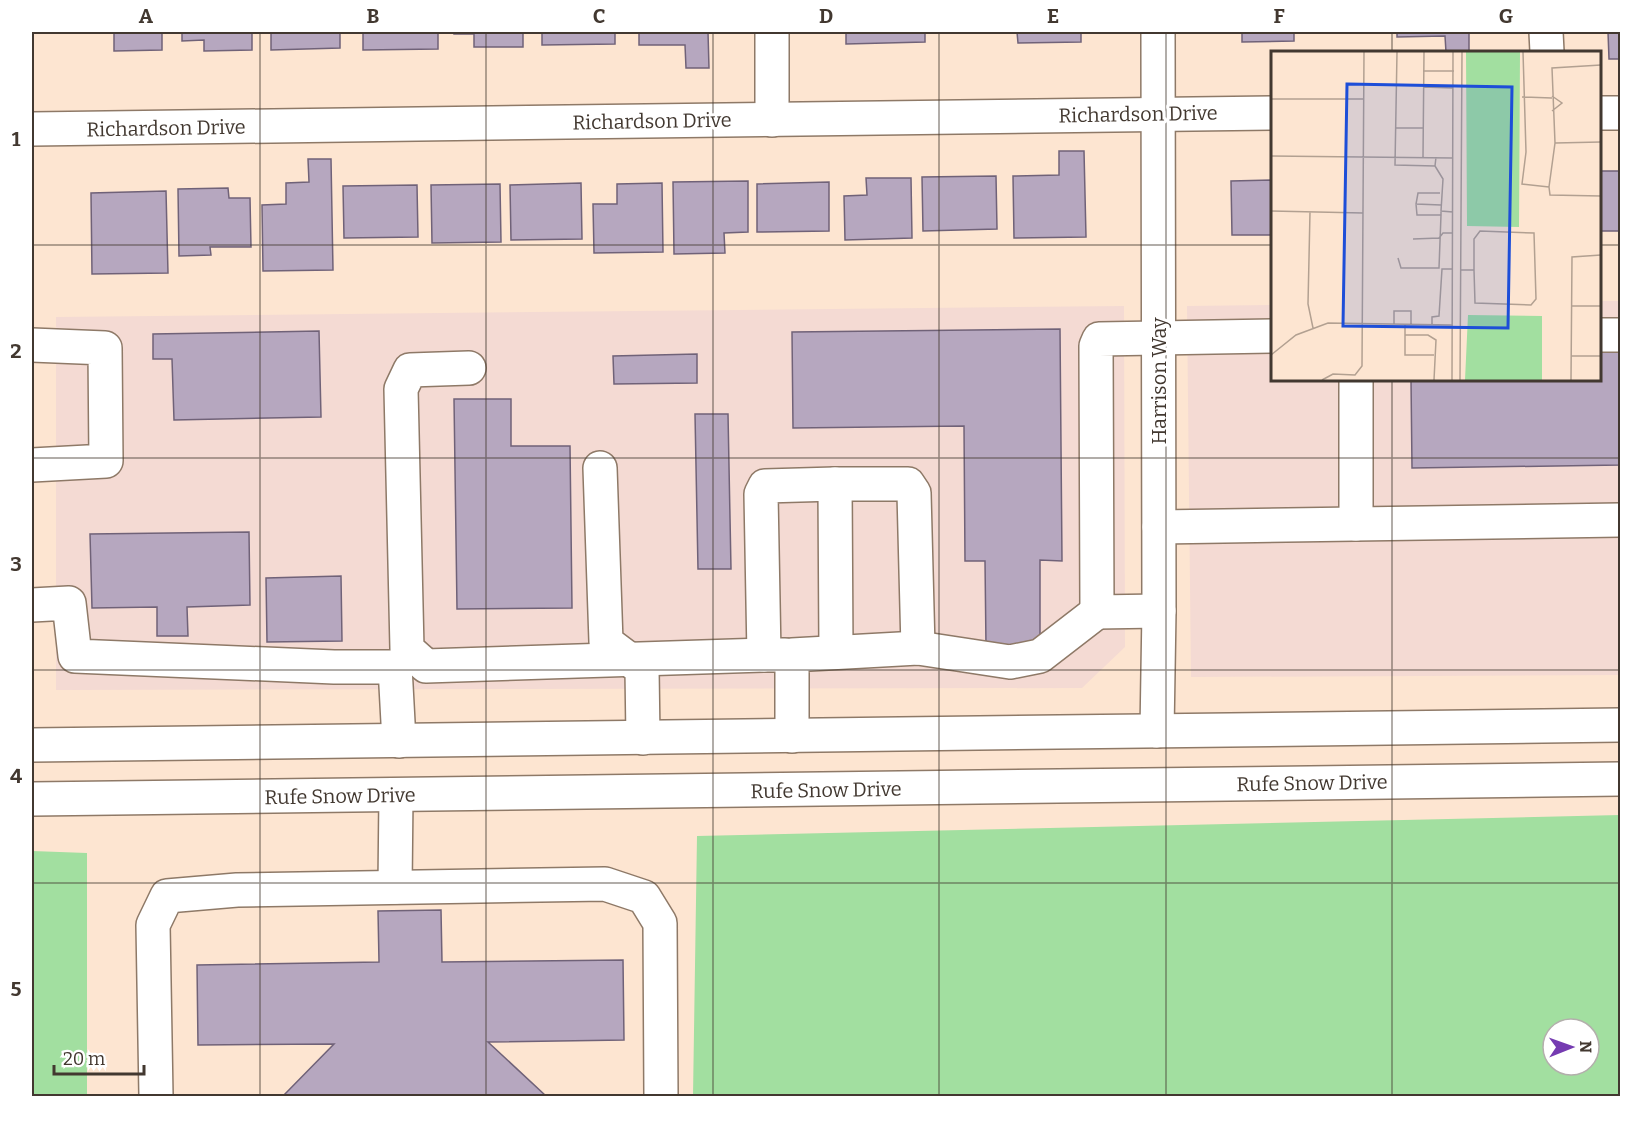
<svg xmlns="http://www.w3.org/2000/svg" width="1652" height="1128" font-family="Bitter,serif">
	<rect width="100%" height="100%" fill="#fde5d1"/>
	<g fill="#f4dad3">
		<path d="M 1600,301 L 1620,301 L 1620,675 L 1191,677 L 1187,306 L 1272,305 L 1272,380 L 1600,380 Z"/>
		<path d="M 1124,306 L 1125,647 L 1082,688 L 56,690 L 56,317 Z"/>
	</g>
	<g fill="#a2dfa0" fill-rule="evenodd">
		<path d="M 1620,815 L 1620,1096 L 693,1096 L 697,836 ZM 1553,1029 L 1589,1029 L 1589,1065 L 1553,1065 Z"/>
		<path d="M 32,851 L 87,853 L 87,1096 L 32,1096 Z"/>
	</g>
	<g fill="#b6a7bf" stroke="#706278" stroke-width="1.5">
		<path d="M 114,32 L 162,32 L 162,50 L 114,51 Z"/>
		<path d="M 182,32 L 252,32 L 252,50 L 204,51 L 204,40 L 182,41 Z"/>
		<path d="M 271,32 L 340,32 L 340,48 L 271,50 Z"/>
		<path d="M 363,32 L 438,32 L 438,49 L 363,50 Z"/>
		<path d="M 454,32 L 523,32 L 523,47 L 474,47 L 474,34 L 454,34 Z"/>
		<path d="M 542,32 L 615,32 L 615,44 L 542,45 Z"/>
		<path d="M 639,32 L 708,32 L 709,68 L 686,68 L 685,45 L 639,45 Z"/>
		<path d="M 846,32 L 925,32 L 925,42 L 846,44 Z"/>
		<path d="M 1017,32 L 1081,32 L 1081,42 L 1018,43 Z"/>
		<path d="M 1242,32 L 1294,32 L 1294,41 L 1242,42 Z"/>
		<path d="M 1397,32 L 1469,32 L 1469,52 L 1446,52 L 1445,36 L 1397,37 Z"/>
		<path d="M 1608,32 L 1620,32 L 1620,59 L 1609,59 Z"/>
		<path d="M 1059,151 L 1084,151 L 1086,237 L 1014,238 L 1013,176 L 1059,175 Z"/>
		<path d="M 308,159 L 331,159 L 333,270 L 263,271 L 262,205 L 286,204 L 286,183 L 309,182 Z"/>
		<rect x="1600" y="171" width="20" height="60"/>
		<path d="M 996,176 L 997,229 L 923,231 L 922,177 Z"/>
		<path d="M 866,178 L 911,178 L 912,238 L 845,240 L 844,196 L 867,195 Z"/>
		<path d="M 1272,180 L 1272,235 L 1232,235 L 1231,181 Z"/>
		<path d="M 748,181 L 748,232 L 724,233 L 725,253 L 674,254 L 673,182 Z"/>
		<path d="M 829,182 L 829,231 L 757,232 L 757,184 Z"/>
		<path d="M 581,183 L 582,239 L 511,240 L 510,185 Z"/>
		<path d="M 662,183 L 663,252 L 594,253 L 593,204 L 617,204 L 617,184 Z"/>
		<path d="M 500,184 L 501,242 L 432,243 L 431,185 Z"/>
		<path d="M 417,185 L 418,237 L 344,238 L 343,186 Z"/>
		<path d="M 228,188 L 229,198 L 250,198 L 251,247 L 210,247 L 211,255 L 179,256 L 178,189 Z"/>
		<path d="M 166,191 L 168,273 L 92,274 L 91,193 Z"/>
		<path d="M 1060,329 L 1062,561 L 1040,560 L 1040,645 L 986,646 L 985,561 L 965,561 L 964,426 L 793,428 L 792,332 Z"/>
		<path d="M 319,331 L 321,417 L 174,420 L 172,359 L 153,359 L 153,334 Z"/>
		<path d="M 1600,352 L 1620,352 L 1620,465 L 1412,468 L 1411,380 L 1600,380 Z"/>
		<path d="M 697,354 L 697,383 L 614,384 L 613,356 Z"/>
		<path d="M 454,399 L 511,399 L 511,446 L 570,446 L 572,608 L 457,609 Z"/>
		<path d="M 695,414 L 728,414 L 731,569 L 698,569 Z"/>
		<path d="M 249,532 L 250,605 L 187,607 L 188,636 L 157,636 L 157,607 L 92,608 L 90,534 Z"/>
		<path d="M 341,576 L 342,641 L 267,642 L 266,578 Z"/>
		<path d="M 441,910 L 442,962 L 623,960 L 624,1040 L 488,1042 L 546,1096 L 283,1096 L 334,1044 L 198,1045 L 197,965 L 379,962 L 378,911 Z"/>
	</g>
	<g fill="none" stroke-linecap="round" stroke-linejoin="round">
		<g stroke="#8e7967" stroke-width="36">
			<g id="minor">
				<path d="M 1546,32 L 1547,52"/>
				<path d="M 1600,113 L 1620,113"/>
				<path d="M 772,120 L 772,32"/>
				<path d="M 32,129 L 1272,113"/>
				<path d="M 1600,335 L 1620,335"/>
				<path d="M 32,345 L 105,348 L 106,461 L 32,465"/>
				<path d="M 469,368 L 410,370 L 401,389 L 407,649 L 426,666 L 764,655"/>
				<path d="M 1356,380 L 1356,524"/>
				<path d="M 600,468 L 606,642 L 642,669 L 643,738"/>
				<path d="M 1159,527 L 1620,520"/>
				<path d="M 32,605 L 69,603 L 75,656 L 334,667 L 395,667 L 399,741"/>
				<path d="M 1159,611 L 1097,612 L 1096,346 L 1099,339 L 1272,336"/>
				<path d="M 836,652 L 835,484 L 908,484 L 914,493 L 918,648"/>
				<path d="M 785,655 L 764,655 L 761,494 L 765,486 L 835,484"/>
				<path d="M 1157,731 L 1159,611 L 1158,32"/>
				<path d="M 792,736 L 792,655 L 918,648 L 1010,662 L 1040,656 L 1097,612"/>
				<path d="M 395,887 L 396,795"/>
				<path d="M 156,1096 L 153,925 L 167,896 L 237,890 L 605,884 L 644,897 L 660,923 L 661,1096"/>
			</g>
		</g>
		<g stroke="#8e7967" stroke-width="36">
			<g id="major">
				<path d="M 32,745 L 1620,725"/>
				<path d="M 32,799 L 1620,779"/>
			</g>
		</g>
		<use href="#minor" stroke="#fff" stroke-width="33"/>
		<use href="#major" stroke="#fff" stroke-width="33"/>
	</g>
	<path fill="none" stroke="#423830" stroke-width="1.5" stroke-opacity="0.55" d="M 260,32 L 260,1096M 486,32 L 486,1096M 713,32 L 713,1096M 939,32 L 939,1096M 1166,32 L 1166,1096M 1392,32 L 1392,52M 32,245 L 1272,245M 1600,245 L 1620,245M 1392,380 L 1392,1096M 32,458 L 1620,458M 32,670 L 1620,670M 32,883 L 1620,883"/>
	<g text-anchor="middle" stroke-width="6" stroke-linejoin="round" paint-order="stroke">
		<g font-size="20" fill="#423830" stroke="#fff">
			<text transform="translate(1138 114) rotate(-1)" y="7">Richardson Drive</text>
			<text transform="translate(652 121) rotate(-1)" y="7">Richardson Drive</text>
			<text transform="translate(166 128) rotate(-1)" y="7">Richardson Drive</text>
			<text transform="translate(1159 381) rotate(-90)" y="7">Harrison Way</text>
			<text transform="translate(1312 783) rotate(-1)" y="7">Rufe Snow Drive</text>
			<text transform="translate(826 790) rotate(-1)" y="7">Rufe Snow Drive</text>
			<text transform="translate(340 796) rotate(-1)" y="7">Rufe Snow Drive</text>
		</g>
	</g>
	<g transform="translate(1271 51)">
		<rect width="330" height="330" fill="#fde5d1"/>
		<path d="M 195,1 L 249,1 L 248,176 L 196,175 ZM 197,264 L 271,265 L 271,329 L 194,329 Z" fill="#a2dfa0"/>
		<path fill="none" stroke="#b2a091" stroke-width="1.5" d="M 126,1 L 124,114 L 164,115 L 165,106M 252,1 L 255,101 L 251,133 L 278,136M 330,14 L 281,17 L 284,92 L 278,136 L 279,144 L 330,145M 152,20 L 183,20M 152,36 L 182,37M 281,45 L 291,52 L 281,60M 251,46 L 281,47M 0,48 L 93,48M 125,77 L 152,77M 284,92 L 330,91M 0,105 L 182,107M 152,106 L 153,1M 164,115 L 172,128 L 170,160 L 182,161M 169,142 L 147,142 L 145,153 L 170,154M 145,153 L 146,164 L 170,164 L 170,161M 0,160 L 92,162M 39,161 L 37,253 L 42,277M 142,188 L 168,187 L 172,182 L 182,182M 127,207 L 130,217 L 168,217 L 170,164M 190,219 L 203,219 L 203,188 L 209,180 L 263,182 L 265,248 L 260,254 L 204,252 L 203,219M 300,255 L 330,255M 123,273 L 123,260 L 140,260 L 140,273M 134,273 L 134,304 L 163,304M 161,274 L 161,266 L 168,265 L 171,218 L 182,218M 134,284 L 157,284 L 165,289 L 163,329M 0,304 L 25,284 L 57,272 L 181,274M 300,305 L 330,305M 51,329 L 62,323 L 84,324 L 91,315 L 93,1M 181,329 L 182,1M 189,329 L 191,1M 300,329 L 301,206 L 330,204"/>
		<path fill="#1d4ed8" fill-opacity="0.15" stroke="#1d4ed8" stroke-width="3" d="M 76,33 L 241,36 L 237,277 L 72,275 Z"/>
		<rect width="330" height="330" fill="none" stroke="#423830" stroke-width="3"/>
	</g>
	<rect width="1652" height="1128" fill="none" stroke="#ffffff" stroke-width="66"/>
	<g transform="translate(1571 1047) rotate(89)"><circle r="28" fill="#ffffff" stroke="#b3afac" stroke-width="1.5"/>
	<path d="M0-4.5L10 22L0 15L-10 22Z" fill="#753bb1"/>
	<text y="-9" font-size="16" font-weight="bold" text-anchor="middle" fill="#423830">N</text>
	</g>
	<path d="M54 1065v9h90v-9" fill="none" stroke="#423830" stroke-width="3"/>
	<text x="63" y="1065" font-size="18" fill="#423830" stroke="#ffffff" stroke-width="4.5" paint-order="stroke">20 m</text>
	<rect x="33" y="33" width="1586" height="1062" fill="none" stroke="#423830" stroke-width="2"/>
	<g font-size="20" text-anchor="middle" font-weight="bold" fill="#423830">
		<text x="146" y="23">A</text>
		<text x="373" y="23">B</text>
		<text x="599" y="23">C</text>
		<text x="826" y="23">D</text>
		<text x="1053" y="23">E</text>
		<text x="1279" y="23">F</text>
		<text x="1506" y="23">G</text>
		<text x="16" y="146">1</text>
		<text x="16" y="358">2</text>
		<text x="16" y="571">3</text>
		<text x="16" y="783">4</text>
		<text x="16" y="996">5</text>
	</g>
</svg>
